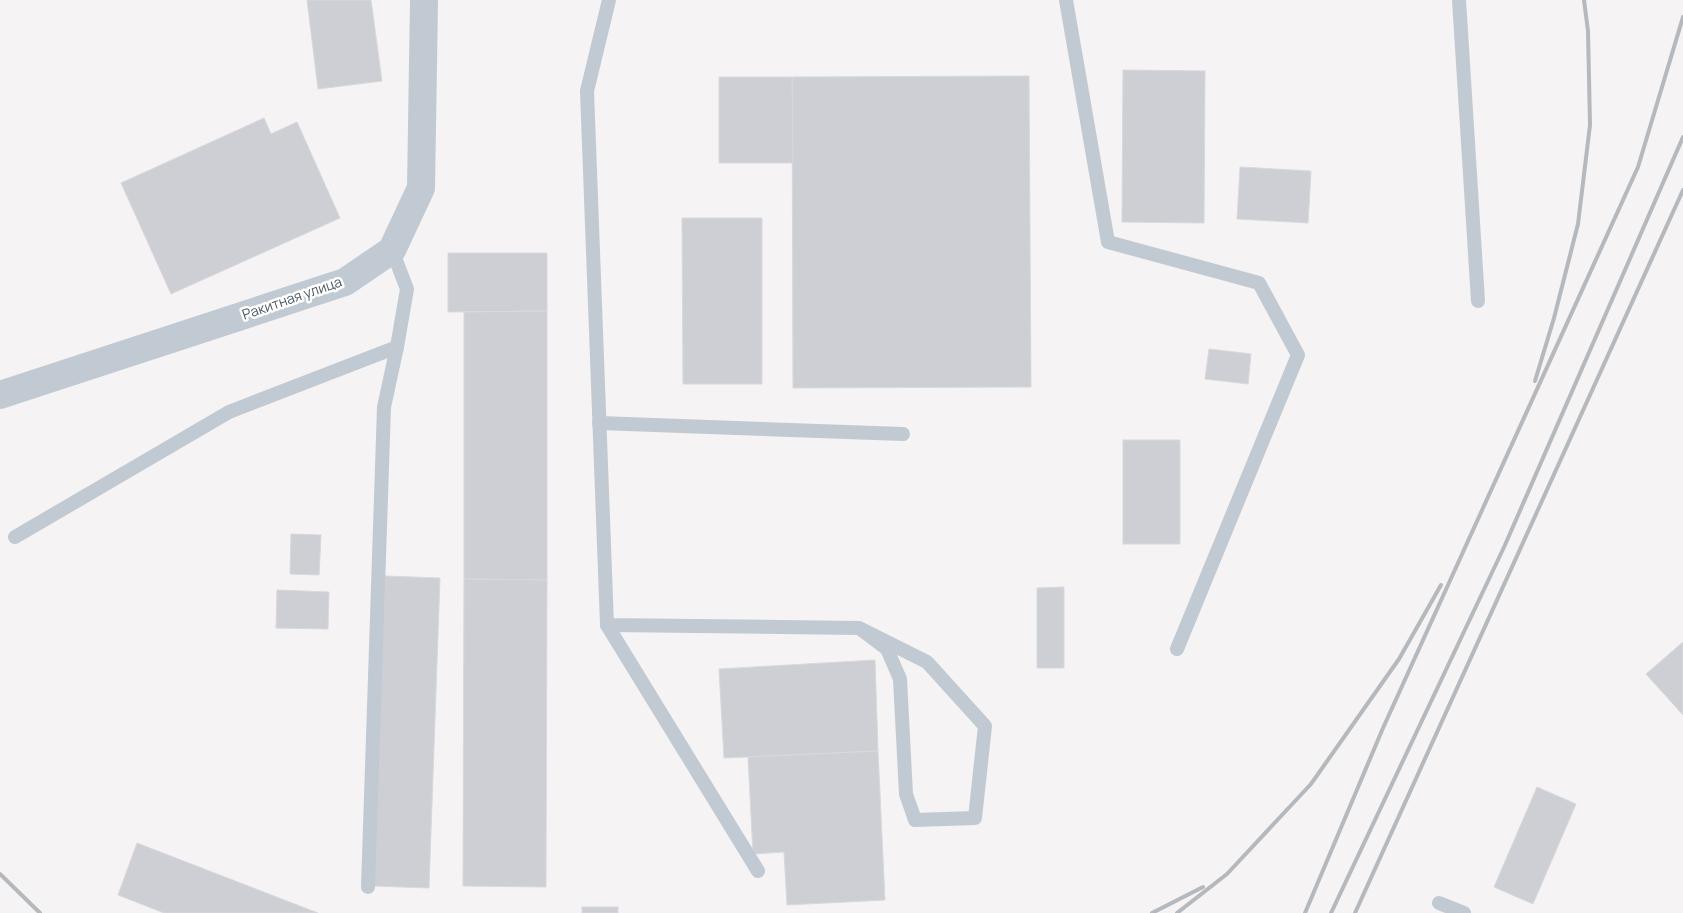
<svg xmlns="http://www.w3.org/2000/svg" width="1683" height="913" font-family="Manrope,sans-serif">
	<rect width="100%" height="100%" fill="#f5f3f3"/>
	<g fill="#cdcfd5" stroke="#d7d9de">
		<path d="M 307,0 L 371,0 L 382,81 L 318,89 Z"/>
		<path d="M 1123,70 L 1205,71 L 1204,223 L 1122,222 Z"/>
		<path d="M 1029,76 L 1031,387 L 793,388 L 792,77 Z"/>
		<path d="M 719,77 L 792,77 L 793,163 L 719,163 Z"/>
		<path d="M 264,118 L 271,134 L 297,122 L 340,218 L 171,294 L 121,183 Z"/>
		<path d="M 1240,167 L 1311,171 L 1308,223 L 1237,219 Z"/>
		<path d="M 682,218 L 762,218 L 762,384 L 683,384 Z"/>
		<path d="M 448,253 L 547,253 L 547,311 L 448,312 Z"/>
		<path d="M 547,311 L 547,580 L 464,579 L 464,312 Z"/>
		<path d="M 1209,349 L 1251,354 L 1248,384 L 1205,379 Z"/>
		<rect x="1123" y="440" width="57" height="104"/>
		<path d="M 291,534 L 321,535 L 319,575 L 290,574 Z"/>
		<path d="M 385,576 L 440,578 L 429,888 L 373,886 Z"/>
		<path d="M 464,579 L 547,580 L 546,887 L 463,886 Z"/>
		<path d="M 1064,587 L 1064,668 L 1037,668 L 1037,588 Z"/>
		<path d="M 277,590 L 329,592 L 328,629 L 276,628 Z"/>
		<path d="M 1683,642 L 1683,715 L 1646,674 Z"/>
		<path d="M 875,660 L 878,751 L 724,758 L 719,669 Z"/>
		<path d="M 878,751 L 885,900 L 787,905 L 784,852 L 753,854 L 748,757 Z"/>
		<path d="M 1537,787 L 1576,804 L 1533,904 L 1494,887 Z"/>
		<path d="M 137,843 L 318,913 L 164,913 L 118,895 Z"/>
		<rect x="582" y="907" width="36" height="6"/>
	</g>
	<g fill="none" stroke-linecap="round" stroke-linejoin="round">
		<g stroke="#c1cad2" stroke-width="14">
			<path d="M 609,0 L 587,91 L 607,625 L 859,628 L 927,662 L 985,726 L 975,818 L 915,820 L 906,794 L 900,679 L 887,649 L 859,628"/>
			<path d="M 1066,0 L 1108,242 L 1259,283 L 1298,355 L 1177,649"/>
			<path d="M 1459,0 L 1478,301"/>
			<path d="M 599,423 L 903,434"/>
			<path d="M 15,537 L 229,412 L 397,347"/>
			<path d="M 607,625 L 758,871"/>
			<path d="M 368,887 L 384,407 L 397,347 L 407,289 L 392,250"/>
			<path d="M 1439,903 L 1464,913"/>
		</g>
		<path stroke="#c1cad2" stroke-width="28" d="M 0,395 L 345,282 L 392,250 L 421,188 L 424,0"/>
		<g stroke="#b5b8bd" stroke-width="4">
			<path d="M 1535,381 L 1554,318 L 1578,224 L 1590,125 L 1588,31 L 1584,0"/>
			<path d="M 0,874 L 40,913"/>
			<path d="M 1152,913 L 1203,887"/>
			<path d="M 1177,913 L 1227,874 L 1311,784 L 1399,659 L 1441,585"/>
			<path d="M 1305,913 L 1383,728 L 1638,167 L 1683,17"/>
			<path d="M 1331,913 L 1505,545 L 1683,137"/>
			<path d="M 1355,913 L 1683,190"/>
		</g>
	</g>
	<g text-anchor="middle" stroke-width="5" stroke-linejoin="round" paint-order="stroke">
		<g font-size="14" fill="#4a5661" stroke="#fff">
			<text transform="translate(292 298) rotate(-19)" y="5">Ракитная улица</text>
		</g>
	</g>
</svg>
